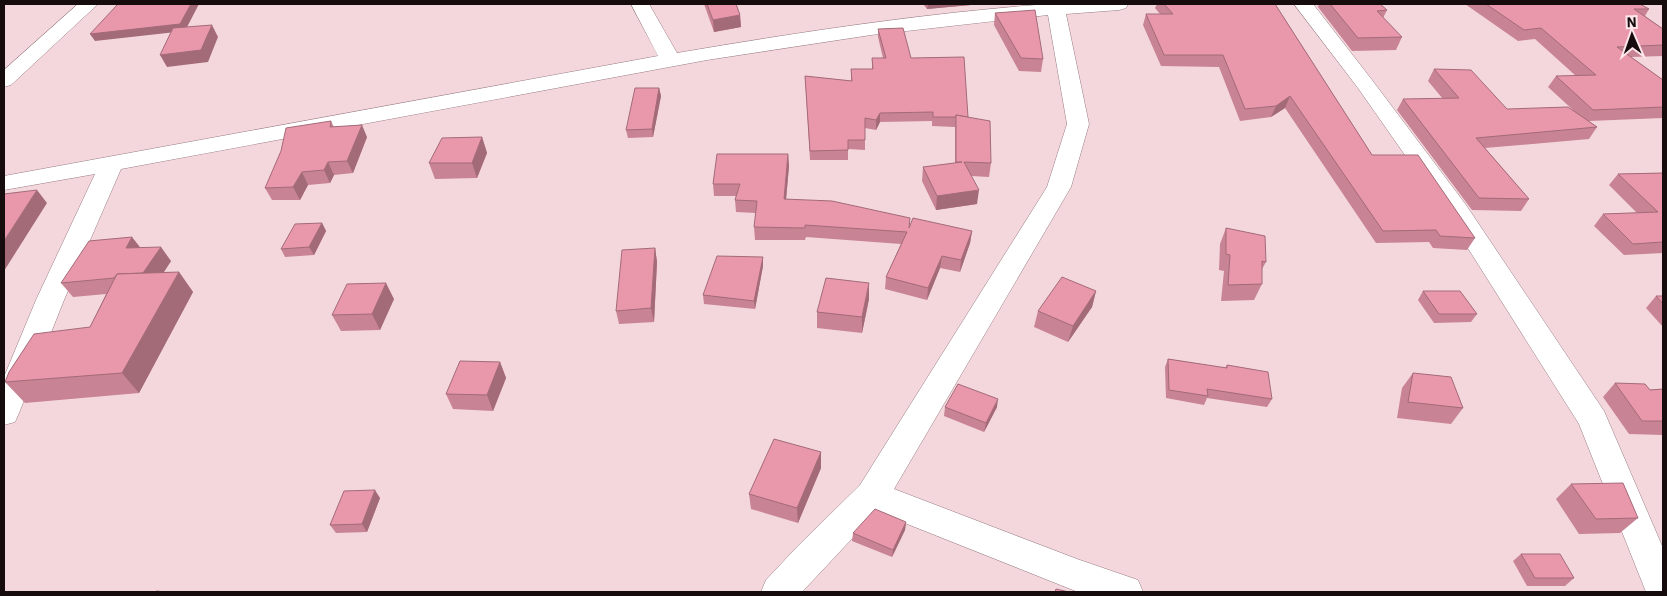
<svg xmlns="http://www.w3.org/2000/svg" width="1667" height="596" font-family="'IBM Plex Sans',sans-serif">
	<rect width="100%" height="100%" fill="#f4d7dd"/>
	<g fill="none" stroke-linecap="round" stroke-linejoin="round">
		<g stroke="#977d82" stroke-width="1">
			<g id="street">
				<path d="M 78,4 L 98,4 L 11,85 L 4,87 L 4,70 Z"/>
				<path d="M 631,4 L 649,4 L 677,53 C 800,32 925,13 1049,4 C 1075,2 1102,4 1128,4 L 1126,8 L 1119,10 L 1066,14 L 1089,124 L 1071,187 L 894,489 L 1077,559 L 1138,580 L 1143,592 L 1078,592 L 877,512 L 802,592 L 761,592 L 766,580 L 797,547 L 860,485 L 1047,187 L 1067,124 L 1048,15 L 871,35 L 707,60 L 121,169 L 64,300 L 19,413 L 15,422 L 4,425 L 4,377 L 36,300 L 95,174 L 4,190 L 4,176 L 658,56 Z"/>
				<path d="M 1294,4 L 1313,4 L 1372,80 L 1466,205 L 1604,411 L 1663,548 L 1663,592 L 1646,592 L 1579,424 L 1447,215 L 1358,88 Z"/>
			</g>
		</g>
		<use href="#street" fill="#fff" fill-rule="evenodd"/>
	</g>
	<g fill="#c88394">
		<path d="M 704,4 L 736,4 L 740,15 L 741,27 L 714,32 Z"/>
		<path d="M 923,4 L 982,4 L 927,9 Z"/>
		<path d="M 1157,4 L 1275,4 L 1372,155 L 1475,238 L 1467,250 L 1433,248 L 1429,242 L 1376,243 L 1285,108 L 1271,117 L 1240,121 L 1219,67 L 1161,66 L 1143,25 L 1146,14 L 1160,14 L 1155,8 Z"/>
		<path d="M 1319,4 L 1380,4 L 1387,10 L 1383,18 L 1402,37 L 1396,50 L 1352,51 L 1318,7 Z"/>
		<path d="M 1465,4 L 1640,4 L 1649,9 L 1645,16 L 1663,29 L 1663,56 L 1631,57 L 1663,80 L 1663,118 L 1589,121 L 1597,127 L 1589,139 L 1485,148 L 1529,199 L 1521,211 L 1472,210 L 1397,110 L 1403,99 L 1443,99 L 1428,81 L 1434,69 L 1507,109 L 1573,110 L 1548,87 L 1556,76 L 1576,76 L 1535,39 L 1518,41 Z"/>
		<path d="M 995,13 L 1043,59 L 1041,72 L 1019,71 L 994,25 Z"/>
		<path d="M 878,29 L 911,58 L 968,117 L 991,163 L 989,177 L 971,176 L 977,204 L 936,210 L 922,181 L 923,167 L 955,163 L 955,127 L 932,126 L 932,121 L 880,122 L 876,130 L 865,128 L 865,150 L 848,149 L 848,160 L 810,160 L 805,76 L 851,81 L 851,69 L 872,69 L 872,58 L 883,58 L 878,37 Z"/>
		<path d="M 659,88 L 661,96 L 653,137 L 628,138 L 626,130 Z"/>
		<path d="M 331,121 L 334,127 L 367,137 L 353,173 L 334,175 L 330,183 L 308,185 L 300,200 L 272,200 L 265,188 Z"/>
		<path d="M 482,137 L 487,153 L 477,178 L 435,179 L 429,163 Z"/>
		<path d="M 788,154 L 789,166 L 786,199 L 910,226 L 972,231 L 970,243 L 960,272 L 940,268 L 927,300 L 885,289 L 886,277 L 901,244 L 806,237 L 805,240 L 755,240 L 754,227 L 756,213 L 736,212 L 735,200 L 736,196 L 714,196 L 713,184 Z"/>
		<path d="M 1663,173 L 1663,253 L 1624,255 L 1594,226 L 1603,214 L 1637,213 L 1609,185 L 1618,174 Z"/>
		<path d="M 322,223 L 326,231 L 314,255 L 285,257 L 281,249 Z"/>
		<path d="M 1226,228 L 1266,262 L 1262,269 L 1262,284 L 1254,300 L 1221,301 L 1224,271 L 1219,270 L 1220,244 Z"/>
		<path d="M 140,248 L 171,261 L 164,272 L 179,272 L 193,292 L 139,393 L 25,403 L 5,382 L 90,327 L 106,294 L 73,297 L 61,283 Z"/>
		<path d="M 655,248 L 657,262 L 654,322 L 619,324 L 616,311 Z"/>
		<path d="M 763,257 L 763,266 L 755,309 L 704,304 L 703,295 Z"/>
		<path d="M 1096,291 L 1092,307 L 1068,342 L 1034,327 L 1038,311 Z"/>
		<path d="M 1423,291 L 1477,314 L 1471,322 L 1434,323 L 1418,300 Z"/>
		<path d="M 1656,296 L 1663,296 L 1663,327 L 1646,308 Z"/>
		<path d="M 394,299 L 380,330 L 341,331 L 332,315 Z"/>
		<path d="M 869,299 L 862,333 L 817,328 L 817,312 Z"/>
		<path d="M 1168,359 L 1225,368 L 1227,365 L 1272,399 L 1267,407 L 1207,398 L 1204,405 L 1166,398 L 1165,367 Z"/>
		<path d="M 500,362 L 506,378 L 493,411 L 453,409 L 446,394 Z"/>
		<path d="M 1413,373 L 1463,408 L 1451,424 L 1397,418 L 1402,388 Z"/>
		<path d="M 1615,383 L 1650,390 L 1663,389 L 1663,435 L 1629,434 L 1603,397 Z"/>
		<path d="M 945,407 L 997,407 L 984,432 L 944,416 Z"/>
		<path d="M 821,452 L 821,468 L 798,523 L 751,509 L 749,494 Z"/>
		<path d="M 1571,484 L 1638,518 L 1620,533 L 1579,534 L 1556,499 Z"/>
		<path d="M 380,498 L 367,532 L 336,533 L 330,525 Z"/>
		<path d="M 906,522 L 905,530 L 892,557 L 852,541 L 853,533 Z"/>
		<path d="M 1521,554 L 1574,578 L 1565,586 L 1527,586 L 1513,561 Z"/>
	</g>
	<g fill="#a36a78">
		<path d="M 191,4 L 199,4 L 185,31 L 95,41 L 90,34 Z"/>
		<path d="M 928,4 L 982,4 L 927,9 Z"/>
		<path d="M 740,15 L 741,27 L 714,32 L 713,20 Z"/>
		<path d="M 212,25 L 218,37 L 208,62 L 167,67 L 160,55 Z"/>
		<path d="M 659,88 L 661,96 L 653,137 L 652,129 Z"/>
		<path d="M 1290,96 L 1285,108 L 1271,117 L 1276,106 Z"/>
		<path d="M 880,113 L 880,122 L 876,130 L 876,120 Z"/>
		<path d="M 362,125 L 367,137 L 353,173 L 347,161 Z"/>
		<path d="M 482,137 L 487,153 L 477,178 L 472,163 Z"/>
		<path d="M 788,154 L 789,166 L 785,211 L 784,199 Z"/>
		<path d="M 328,162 L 334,175 L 330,183 L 324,170 Z"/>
		<path d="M 302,172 L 308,185 L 300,200 L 293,187 Z"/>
		<path d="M 37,190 L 47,203 L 4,271 L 4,241 Z"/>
		<path d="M 979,190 L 977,204 L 936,210 L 937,196 Z"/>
		<path d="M 322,223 L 326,231 L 314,255 L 309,247 Z"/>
		<path d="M 972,231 L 970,243 L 960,272 L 961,260 Z"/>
		<path d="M 132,237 L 143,251 L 126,248 Z"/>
		<path d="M 161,247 L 171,261 L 152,290 L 141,275 Z"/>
		<path d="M 655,248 L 657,262 L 654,322 L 651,308 Z"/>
		<path d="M 942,256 L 940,268 L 927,300 L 928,288 Z"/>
		<path d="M 763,257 L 763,266 L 755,309 L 754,301 Z"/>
		<path d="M 179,272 L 193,292 L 139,393 L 122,373 Z"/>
		<path d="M 386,283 L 394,299 L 380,330 L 372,314 Z"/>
		<path d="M 869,283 L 869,299 L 862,333 L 862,317 Z"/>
		<path d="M 1096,291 L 1092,307 L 1068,342 L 1073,326 Z"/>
		<path d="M 500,362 L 506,378 L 493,411 L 487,395 Z"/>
		<path d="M 998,399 L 997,407 L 984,432 L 986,423 Z"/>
		<path d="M 821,452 L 821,468 L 798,523 L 797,508 Z"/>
		<path d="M 375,490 L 380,498 L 367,532 L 362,524 Z"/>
		<path d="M 906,522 L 905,530 L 892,557 L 893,550 Z"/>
	</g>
	<g fill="#e998ac" stroke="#a36a78">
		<path d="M 118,4 L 191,4 L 180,24 L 90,34 Z"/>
		<path d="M 707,4 L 736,4 L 740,15 L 713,20 Z"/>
		<path d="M 1164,4 L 1275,4 L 1372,155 L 1418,155 L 1475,238 L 1440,236 L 1436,230 L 1383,231 L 1290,96 L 1276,106 L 1245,109 L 1223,55 L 1164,55 L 1146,14 L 1173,14 Z"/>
		<path d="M 1330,4 L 1380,4 L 1387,10 L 1377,11 L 1402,37 L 1358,38 Z"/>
		<path d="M 1486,4 L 1640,4 L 1649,9 L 1634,9 L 1663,29 L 1663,45 L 1617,47 L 1663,80 L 1663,107 L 1593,110 L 1556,76 L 1596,75 L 1541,28 L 1524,30 Z"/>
		<path d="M 1035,10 L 1043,59 L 1021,58 L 995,13 Z"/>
		<path d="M 212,25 L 201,50 L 160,55 L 173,28 Z"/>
		<path d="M 903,28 L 911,58 L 964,57 L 968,117 L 956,115 L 956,117 L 933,117 L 933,112 L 880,113 L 876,120 L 865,118 L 865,140 L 848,140 L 848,150 L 810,151 L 805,76 L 852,81 L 851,69 L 873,69 L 872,58 L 886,58 L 878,29 Z"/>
		<path d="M 1434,69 L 1471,70 L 1507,109 L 1568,107 L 1597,127 L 1476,138 L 1529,199 L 1479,198 L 1403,99 L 1459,98 Z"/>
		<path d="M 635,88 L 659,88 L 652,129 L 626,130 Z"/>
		<path d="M 956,115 L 990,121 L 991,163 L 964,162 L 979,190 L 937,196 L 923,167 L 962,162 L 956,162 Z"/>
		<path d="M 331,121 L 330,127 L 362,125 L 347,161 L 328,162 L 324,170 L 302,172 L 293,187 L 265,188 L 281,151 L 286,128 Z"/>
		<path d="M 482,137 L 472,163 L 429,163 L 442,138 Z"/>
		<path d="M 717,154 L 788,154 L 784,199 L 832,201 L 910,218 L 909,228 L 913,218 L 972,231 L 961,260 L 942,256 L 928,288 L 886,277 L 907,232 L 805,225 L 805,228 L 754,227 L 757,201 L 735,200 L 740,184 L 713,184 Z"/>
		<path d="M 1663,173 L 1663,242 L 1633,244 L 1603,214 L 1658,212 L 1618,174 Z"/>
		<path d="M 37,190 L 4,241 L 4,194 Z"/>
		<path d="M 322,223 L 309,247 L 281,249 L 295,224 Z"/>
		<path d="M 1226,228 L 1265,236 L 1266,262 L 1262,261 L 1262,284 L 1228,285 L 1230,255 L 1226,254 Z"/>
		<path d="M 132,237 L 126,248 L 161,247 L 143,273 L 117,274 L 114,278 L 61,283 L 89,241 Z"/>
		<path d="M 655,248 L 651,308 L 616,311 L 622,250 Z"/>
		<path d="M 717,256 L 763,257 L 754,301 L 703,295 Z"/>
		<path d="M 179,272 L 122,373 L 5,382 L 9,372 L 34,334 L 90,327 L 117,274 Z"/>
		<path d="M 1062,277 L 1096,291 L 1073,326 L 1038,311 Z"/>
		<path d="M 826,278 L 869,283 L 862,317 L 817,312 Z"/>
		<path d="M 386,283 L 372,314 L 332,315 L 347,284 Z"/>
		<path d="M 1423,291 L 1460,291 L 1477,314 L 1439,314 Z"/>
		<path d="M 1656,296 L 1663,296 L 1663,304 Z"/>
		<path d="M 1168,359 L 1227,368 L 1227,365 L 1268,372 L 1272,399 L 1207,389 L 1208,396 L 1169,390 Z"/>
		<path d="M 460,361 L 500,362 L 487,395 L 446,394 Z"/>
		<path d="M 1413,373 L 1451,377 L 1463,408 L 1408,402 Z"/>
		<path d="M 1615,383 L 1645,384 L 1650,390 L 1663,389 L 1663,421 L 1642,421 Z"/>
		<path d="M 958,384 L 998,399 L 986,423 L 945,407 Z"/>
		<path d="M 774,439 L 821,452 L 797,508 L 749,494 Z"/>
		<path d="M 1623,483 L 1638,518 L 1596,519 L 1571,484 Z"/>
		<path d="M 375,490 L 362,524 L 330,525 L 344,491 Z"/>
		<path d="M 875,509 L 906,522 L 893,550 L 853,533 Z"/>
		<path d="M 1521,554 L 1560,554 L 1574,578 L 1535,578 Z"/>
		<path d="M 1056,589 L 1069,592 L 1055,592 Z"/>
		<path d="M 156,591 L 167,592 L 155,592 Z"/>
	</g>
	<rect width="1667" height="596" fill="none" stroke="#160c0e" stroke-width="10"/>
	<g transform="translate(1632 35) rotate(358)" stroke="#fee6eb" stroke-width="4" paint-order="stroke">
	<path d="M0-4L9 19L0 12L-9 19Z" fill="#160c0e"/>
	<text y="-8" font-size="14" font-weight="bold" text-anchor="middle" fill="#160c0e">N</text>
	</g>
</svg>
